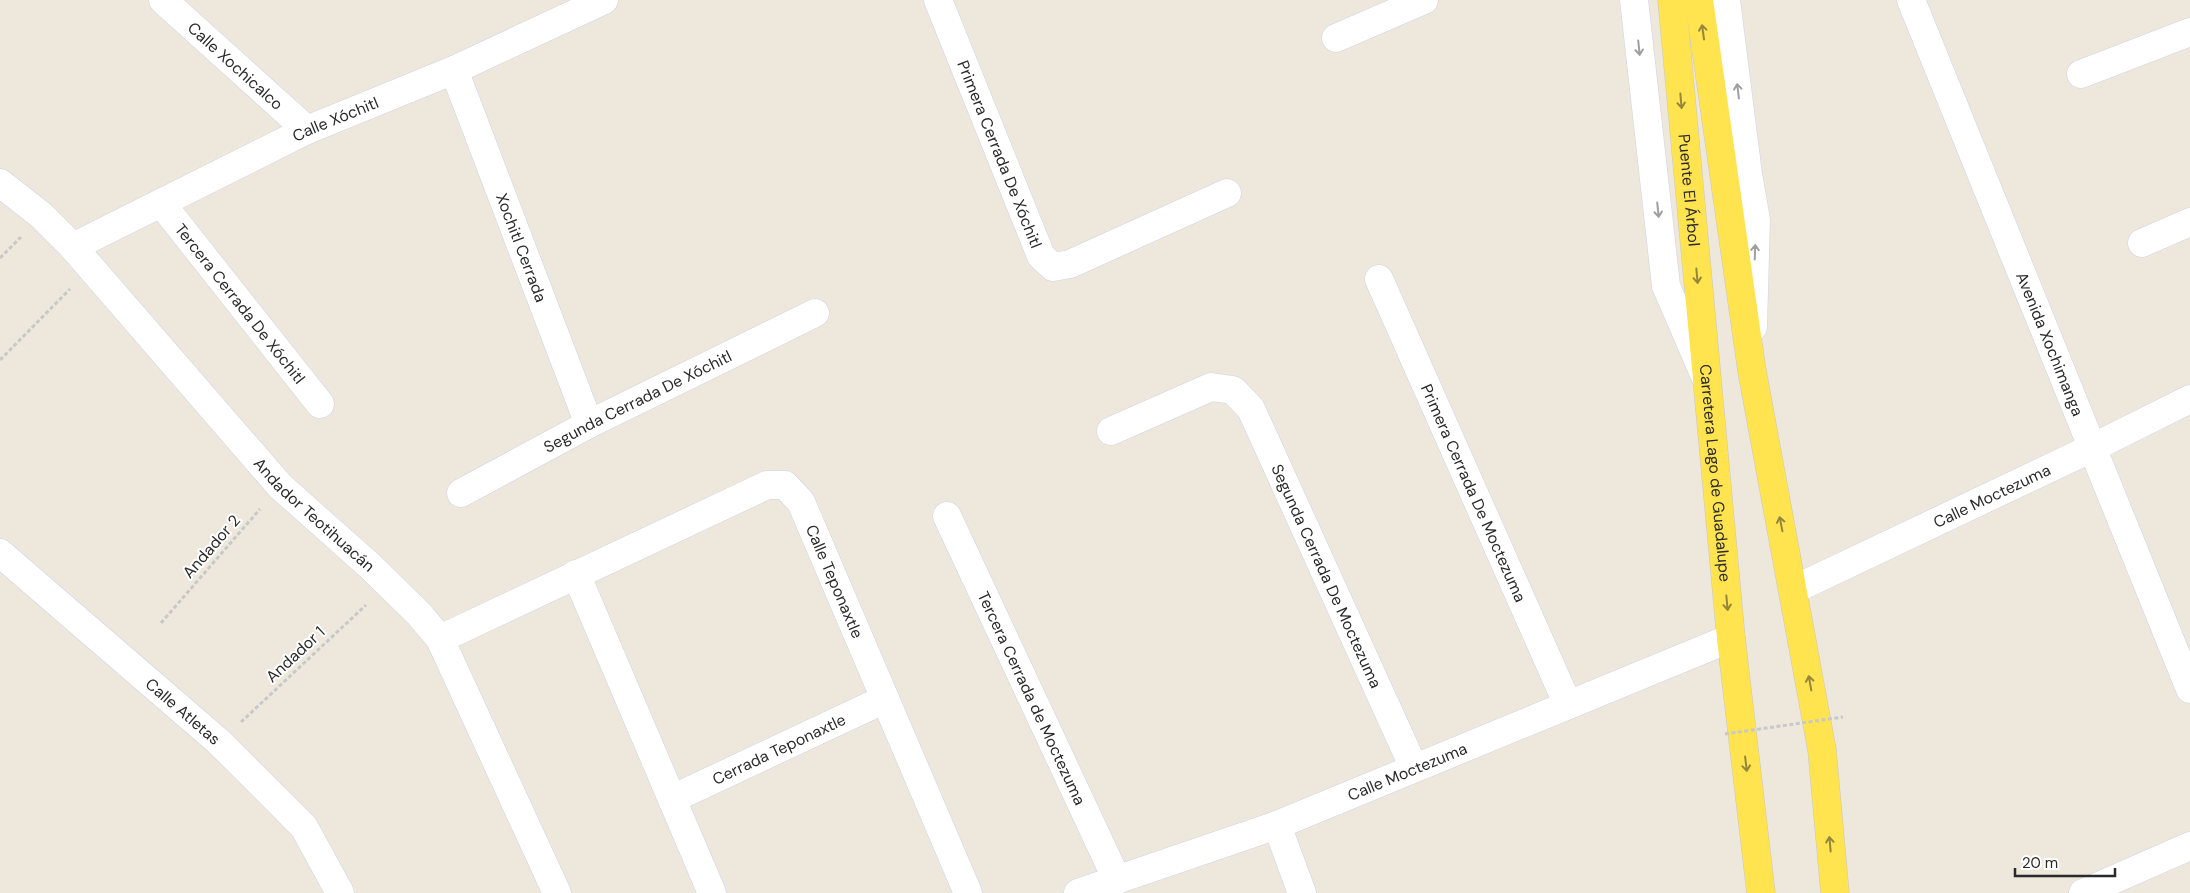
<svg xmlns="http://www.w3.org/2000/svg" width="2190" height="893" font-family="'DM Sans',sans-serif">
	<rect width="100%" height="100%" fill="#eee7db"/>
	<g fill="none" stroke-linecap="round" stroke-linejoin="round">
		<g stroke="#d0d2e5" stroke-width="29">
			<g id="street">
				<path id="s1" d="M 163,0 L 307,130"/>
				<path id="s2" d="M 938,0 L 1041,256 L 1053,267 L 1070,264 L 1227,193"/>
				<path d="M 1336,38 L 1424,0"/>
				<path id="s3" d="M 454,70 L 589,424"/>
				<path d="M 2081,74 L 2190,32"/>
				<path id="s4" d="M 0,183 L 41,215 L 73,247 L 280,486 L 370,566 L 419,614 L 440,639 L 557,893"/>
				<path id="s5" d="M 161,203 L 320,404"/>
				<path d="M 2142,243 L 2190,222"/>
				<path id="s6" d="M 73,247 L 307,130 L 454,70 L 604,0"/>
				<path id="s7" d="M 1379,279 L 1568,705"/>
				<path id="s8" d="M 1111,431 L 1211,387 L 1233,390 L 1251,409 L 1414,768"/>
				<path id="s9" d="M 461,493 L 589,424 L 815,313"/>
				<path id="s10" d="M 947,516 L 1117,880"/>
				<path d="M 576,574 L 712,893"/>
				<path id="s11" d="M 440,639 L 767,485 L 785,485 L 801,502 L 968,893"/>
				<path id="s12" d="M 672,799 L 885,699"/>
				<path d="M 1277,825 L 1302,893"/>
				<path d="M 2083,893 L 2190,846"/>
			</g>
		</g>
		<g stroke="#d0d2e5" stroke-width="29">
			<g id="secondary">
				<path d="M 1634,0 L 1666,286 L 1705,376"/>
				<path d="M 1726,0 L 1748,174 L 1756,220 L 1753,327"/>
				<path id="s13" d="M 1911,0 L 2190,689"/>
				<path id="s14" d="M 0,553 L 219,742 L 304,827 L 340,893"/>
				<path id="s15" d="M 1793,590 L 2092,448 L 2190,399"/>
				<path id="s16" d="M 1078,893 L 1277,825 L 1731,638"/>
			</g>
		</g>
		<g stroke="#c8c8c8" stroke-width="29">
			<g id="primary">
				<path id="s17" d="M 1672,0 L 1731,638 L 1761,893"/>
				<path d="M 1699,0 L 1752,371 L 1822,750 L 1835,893"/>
			</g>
		</g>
		<g stroke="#c8c8c8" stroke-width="3" stroke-dasharray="4 2.5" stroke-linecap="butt">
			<path d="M 0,258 L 21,237"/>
			<path d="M 0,360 L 70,289"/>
			<path d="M 161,623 L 260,509"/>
			<path d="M 241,722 L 366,605"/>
		</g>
		<use href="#street" stroke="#fff" stroke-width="28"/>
		<use href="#secondary" stroke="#fff" stroke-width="28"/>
		<use href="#primary" stroke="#ffe34f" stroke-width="28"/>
		<path stroke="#c8c8c8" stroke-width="3" stroke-dasharray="4 2.5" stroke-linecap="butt" d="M 1725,734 L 1843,717"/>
	</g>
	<defs><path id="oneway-shaft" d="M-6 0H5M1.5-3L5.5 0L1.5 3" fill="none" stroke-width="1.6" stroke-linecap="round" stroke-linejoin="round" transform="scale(1.25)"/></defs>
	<g stroke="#94863c">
		<use href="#oneway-shaft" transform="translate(1703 32) rotate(-98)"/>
		<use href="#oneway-shaft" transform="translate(1681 101) rotate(85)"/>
		<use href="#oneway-shaft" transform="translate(1697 276) rotate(85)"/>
		<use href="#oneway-shaft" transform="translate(1781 524) rotate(-101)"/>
		<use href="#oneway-shaft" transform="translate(1727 603) rotate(85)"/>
		<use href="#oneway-shaft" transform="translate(1810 683) rotate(-100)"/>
		<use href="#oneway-shaft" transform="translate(1746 764) rotate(83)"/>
		<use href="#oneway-shaft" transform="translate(1830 844) rotate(-95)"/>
	</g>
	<g stroke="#9f9f9f">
		<use href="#oneway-shaft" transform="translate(1639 48) rotate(84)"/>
		<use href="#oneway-shaft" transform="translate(1738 91) rotate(-97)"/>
		<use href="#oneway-shaft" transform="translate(1658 210) rotate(84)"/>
		<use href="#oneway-shaft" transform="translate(1755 252) rotate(-88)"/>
	</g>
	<g text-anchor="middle" stroke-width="4" stroke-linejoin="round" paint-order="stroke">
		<g font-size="16" fill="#2a2a2a" stroke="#fff">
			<text dy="6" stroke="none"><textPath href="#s1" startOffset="98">Calle Xochicalco</textPath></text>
			<text dy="6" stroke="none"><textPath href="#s6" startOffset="292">Calle Xóchitl</textPath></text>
			<text dy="6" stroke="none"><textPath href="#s2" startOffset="166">Primera Cerrada De Xóchitl</textPath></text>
			<text dy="6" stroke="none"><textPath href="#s17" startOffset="191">Puente El Árbol</textPath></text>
			<text dy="6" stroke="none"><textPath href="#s3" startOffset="190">Xochitl Cerrada</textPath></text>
			<text dy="6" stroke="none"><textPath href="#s5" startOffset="128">Tercera Cerrada De Xóchitl</textPath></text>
			<text dy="6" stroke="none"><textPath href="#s13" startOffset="371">Avenida Xochimanga</textPath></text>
			<text dy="6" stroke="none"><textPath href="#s9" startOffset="199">Segunda Cerrada De Xóchitl</textPath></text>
			<text dy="6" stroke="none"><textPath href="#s17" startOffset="475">Carretera Lago de Guadalupe</textPath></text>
			<text dy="6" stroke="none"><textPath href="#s7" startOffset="234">Primera Cerrada De Moctezuma</textPath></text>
			<text dy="6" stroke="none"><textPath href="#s15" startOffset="220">Calle Moctezuma</textPath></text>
			<text dy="6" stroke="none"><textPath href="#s4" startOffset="458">Andador Teotihuacán</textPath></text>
			<text transform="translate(211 546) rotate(-49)" y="6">Andador 2</text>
			<text dy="6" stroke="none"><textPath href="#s8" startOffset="341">Segunda Cerrada De Moctezuma</textPath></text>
			<text dy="6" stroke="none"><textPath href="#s11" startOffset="489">Calle Teponaxtle</textPath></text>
			<text transform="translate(295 654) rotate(-43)" y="6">Andador 1</text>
			<text dy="6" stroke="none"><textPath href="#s10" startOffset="201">Tercera Cerrada de Moctezuma</textPath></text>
			<text dy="6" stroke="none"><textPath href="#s14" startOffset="242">Calle Atletas</textPath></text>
			<text dy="6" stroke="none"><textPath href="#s12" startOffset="118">Cerrada Teponaxtle</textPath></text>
			<text dy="6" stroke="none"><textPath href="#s16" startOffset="351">Calle Moctezuma</textPath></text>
		</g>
	</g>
	<path d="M2015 868v8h100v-8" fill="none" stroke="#2a2a2a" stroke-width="2.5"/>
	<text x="2022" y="868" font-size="15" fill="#2a2a2a" stroke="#ffffff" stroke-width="4" paint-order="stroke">20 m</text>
</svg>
